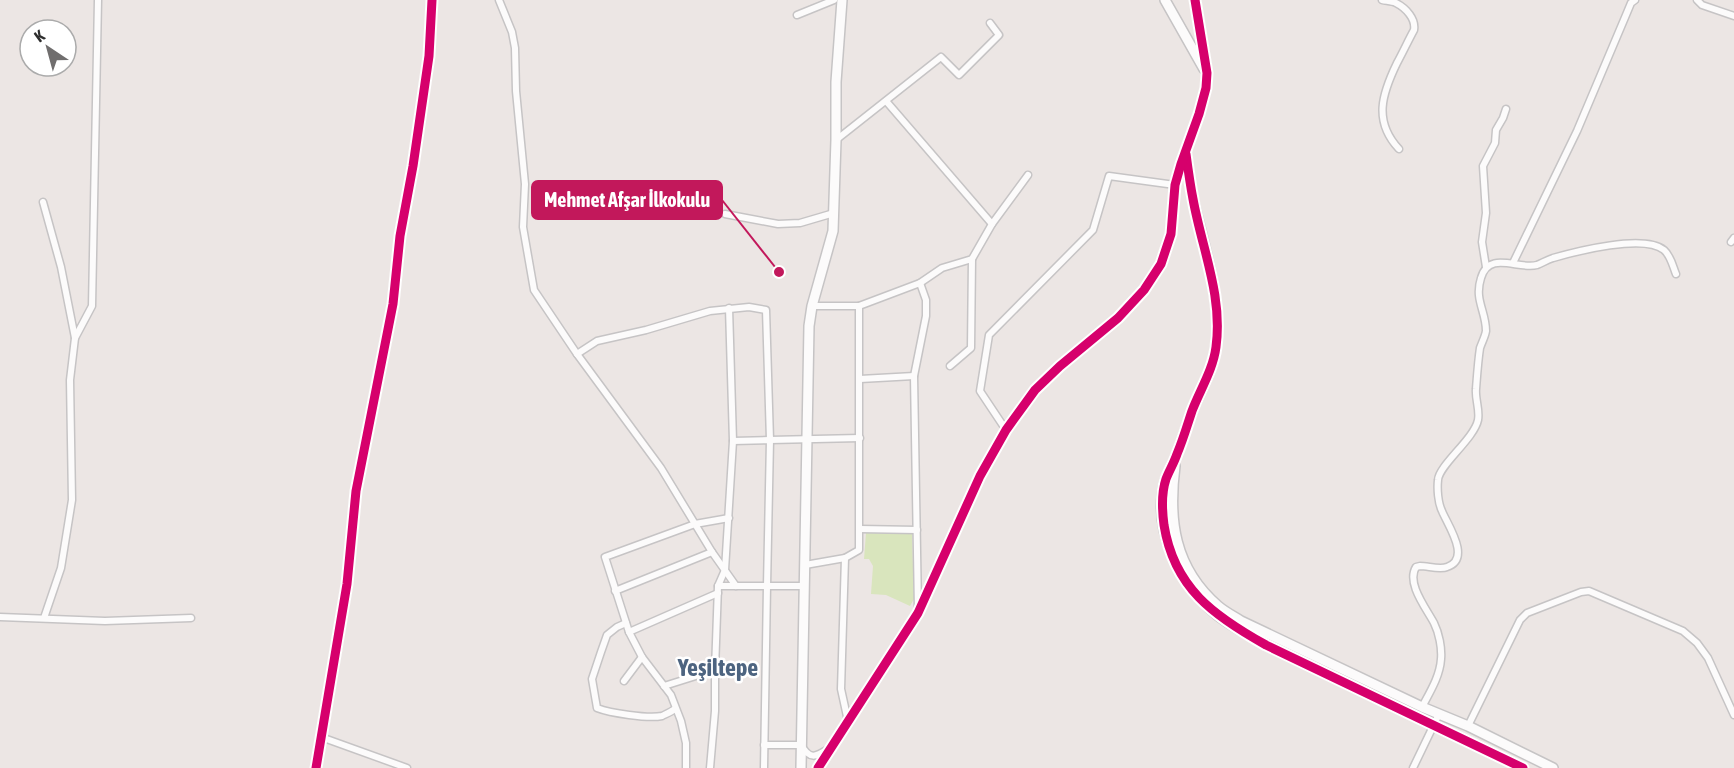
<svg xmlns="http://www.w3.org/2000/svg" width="1734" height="768" font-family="'Asap Condensed',sans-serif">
	<rect width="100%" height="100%" fill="#ece6e4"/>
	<path fill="#d9e5bd" d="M 866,533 L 912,534 L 914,599 L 910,606 L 886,595 L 871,594 L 873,566 L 869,559 L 864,559 Z"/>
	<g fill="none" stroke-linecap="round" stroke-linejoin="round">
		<g stroke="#c6c4c5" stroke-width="9">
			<g id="street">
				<path d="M 499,0 L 512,32 L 515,48 L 516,91 L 525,184 L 523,227 L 534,290 L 577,354 L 661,468 L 712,552 L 736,586"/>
				<path d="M 1382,0 C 1386,1 1392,1 1396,3 C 1406,8 1416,19 1414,30 C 1408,41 1403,52 1397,63 C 1382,94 1373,121 1399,149"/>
				<path d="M 1697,0 L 1702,5 L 1734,16"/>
				<path d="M 797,15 L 834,0"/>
				<path d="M 886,101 L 992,224"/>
				<path d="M 836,140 L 941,57 L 959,75 L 999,35 L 990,23"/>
				<path d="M 43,202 L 61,267 L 75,338"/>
				<path d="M 725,214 L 778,224 L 800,223 L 834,213"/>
				<path d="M 1731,242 L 1734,238"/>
				<path d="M 1513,263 L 1577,131 L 1626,15 L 1631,3 L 1635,0"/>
				<path d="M 1486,267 L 1482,242 L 1486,213 L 1483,166 L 1495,143 L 1496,130 L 1503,118 L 1506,109"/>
				<path d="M 812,306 L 859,306 L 859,550 L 845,558 L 841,689 L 848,721"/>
				<path d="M 859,306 L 920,283 L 942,268 L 972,259 L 992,224 L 1028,175"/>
				<path d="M 577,354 L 597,341 L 646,330 L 710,311 L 749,307 L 766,310 L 770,440 L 860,438"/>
				<path d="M 950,366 L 971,348 L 972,259"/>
				<path d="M 860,379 L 914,376"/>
				<path d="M 1006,430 L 980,391 L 989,335 L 1093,230 L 1109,176 L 1175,185"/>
				<path d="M 733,441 L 770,440 L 767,586 L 804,586"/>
				<path d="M 860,529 L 917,530"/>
				<path d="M 805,565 L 845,558"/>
				<path d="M 718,586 L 767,586 L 764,768"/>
				<path d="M 615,591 L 712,552"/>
				<path d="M 918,610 L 914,376 L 926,316 L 926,300 L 920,283"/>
				<path d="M 0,617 L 105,621 L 191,618"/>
				<path d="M 44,618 L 61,568 L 72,500 L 70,380 L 75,338 L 92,306 L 98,0"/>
				<path d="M 626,623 L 617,627 L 607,635 L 601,652 L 592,679 L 597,708 C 610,713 648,719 662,716 C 666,714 671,712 675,709"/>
				<path d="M 629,632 L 718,593"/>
				<path d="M 624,681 L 642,657"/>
				<path d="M 664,686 L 715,670"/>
				<path d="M 1422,707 C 1430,692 1440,676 1441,659 C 1442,648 1439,633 1434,623 C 1426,608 1406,583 1416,567 L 1420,566 C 1428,566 1440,570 1447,567 C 1472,559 1447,524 1442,511 C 1438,503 1437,489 1438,480 C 1439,465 1474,439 1478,420 C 1480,410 1475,399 1476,389 C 1477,376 1478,361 1480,348 C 1482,342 1485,337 1486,331 C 1486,311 1474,300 1481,278 C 1489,250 1518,270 1537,265 C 1542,263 1547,260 1553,258 C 1577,251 1644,234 1664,250 C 1671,256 1673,267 1676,274"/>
				<path d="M 1468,726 L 1520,620 L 1527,613 L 1581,592 L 1589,591 L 1683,631 L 1697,643 L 1708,658 L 1734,715"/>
				<path d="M 321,737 L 407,768"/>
				<path d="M 764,745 L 801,745 C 810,760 815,757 828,749"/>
				<path d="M 686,768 L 686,743 L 681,721 L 671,695 L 642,657 L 629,632 L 605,557 L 695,524 L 729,518"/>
				<path d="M 710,768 L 715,711 L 715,670 L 718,586 L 725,570 L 733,441 L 729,308"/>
				<path d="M 1413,768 L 1439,714"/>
			</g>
		</g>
		<g stroke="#c6c4c5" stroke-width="12">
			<g id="secondary">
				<path d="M 1165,0 L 1204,69"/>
				<path d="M 1186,153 C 1188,170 1190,187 1194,203 C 1205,250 1221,296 1216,345 C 1214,368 1202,388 1193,409 C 1187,424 1183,440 1176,456 C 1173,464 1168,472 1165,481 C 1152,529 1179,583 1216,614 C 1231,626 1249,635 1266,645 L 1523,768"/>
				<path d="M 1175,466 C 1168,520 1174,568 1218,606 C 1225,612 1233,616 1241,621 L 1422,707 L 1468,726 L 1553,768"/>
				<path d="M 316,768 L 347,584 L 356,491 L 393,304 L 400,236 L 413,166 L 429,56 L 432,0"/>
				<path d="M 801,768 L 809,326 L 812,306 L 833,231 L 836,140 L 836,82 L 842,0"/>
				<path d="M 818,768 L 918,613 L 980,476 L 1006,430 L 1035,390 L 1060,366 L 1118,318 L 1144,290 L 1161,264 L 1171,234 L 1175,185 L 1181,164 L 1199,114 L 1206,88 L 1207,73 L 1195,0"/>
			</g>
		</g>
		<use href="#street" stroke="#fcfbfb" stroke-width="6"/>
		<use href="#secondary" stroke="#fcfbfb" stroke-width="9"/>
		<g stroke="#fff" stroke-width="13">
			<g id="cycleway">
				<path d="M 1186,154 C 1188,169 1190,184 1193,199 C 1202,249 1223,296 1216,347 C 1213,370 1200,390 1192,411 C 1187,426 1183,440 1177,454 C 1174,463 1169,471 1166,479 C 1161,494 1162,510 1164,525 C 1174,588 1214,616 1266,645 L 1523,768"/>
				<path d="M 316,768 L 347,584 L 356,491 L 393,304 L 400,236 L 413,166 L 429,56 L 432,0"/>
				<path d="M 818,768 L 918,613 L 980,476 L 1006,430 L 1035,390 L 1060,366 L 1118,318 L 1144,290 L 1161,264 L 1171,234 L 1175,185 L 1181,164 L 1199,114 L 1206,88 L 1207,73 L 1195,0"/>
			</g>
		</g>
		<use href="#cycleway" stroke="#d6006c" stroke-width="9"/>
	</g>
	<g text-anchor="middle" stroke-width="5" stroke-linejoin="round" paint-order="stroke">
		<g font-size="24" font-weight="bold" fill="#4d6480" stroke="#fff">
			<text x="718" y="676">Yeşiltepe</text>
		</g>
	</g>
	<path fill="none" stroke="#c2185b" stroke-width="2" d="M779 272L722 200"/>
	<circle fill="#c2185b" stroke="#fff" stroke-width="2" cx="779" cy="272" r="6"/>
	<rect fill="#c2185b" stroke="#c2185b" stroke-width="2" x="532" y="181" width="190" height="38" rx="6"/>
	<g font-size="20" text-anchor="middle" font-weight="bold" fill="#fff">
		<text x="627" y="207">Mehmet Afşar İlkokulu</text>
	</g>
	<g transform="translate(48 48) rotate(324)"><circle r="28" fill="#ffffff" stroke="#ababab" stroke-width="1.5"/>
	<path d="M0-4.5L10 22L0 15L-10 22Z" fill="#706e6e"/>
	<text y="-9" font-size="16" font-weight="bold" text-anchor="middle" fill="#2e2e2e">K</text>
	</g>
</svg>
